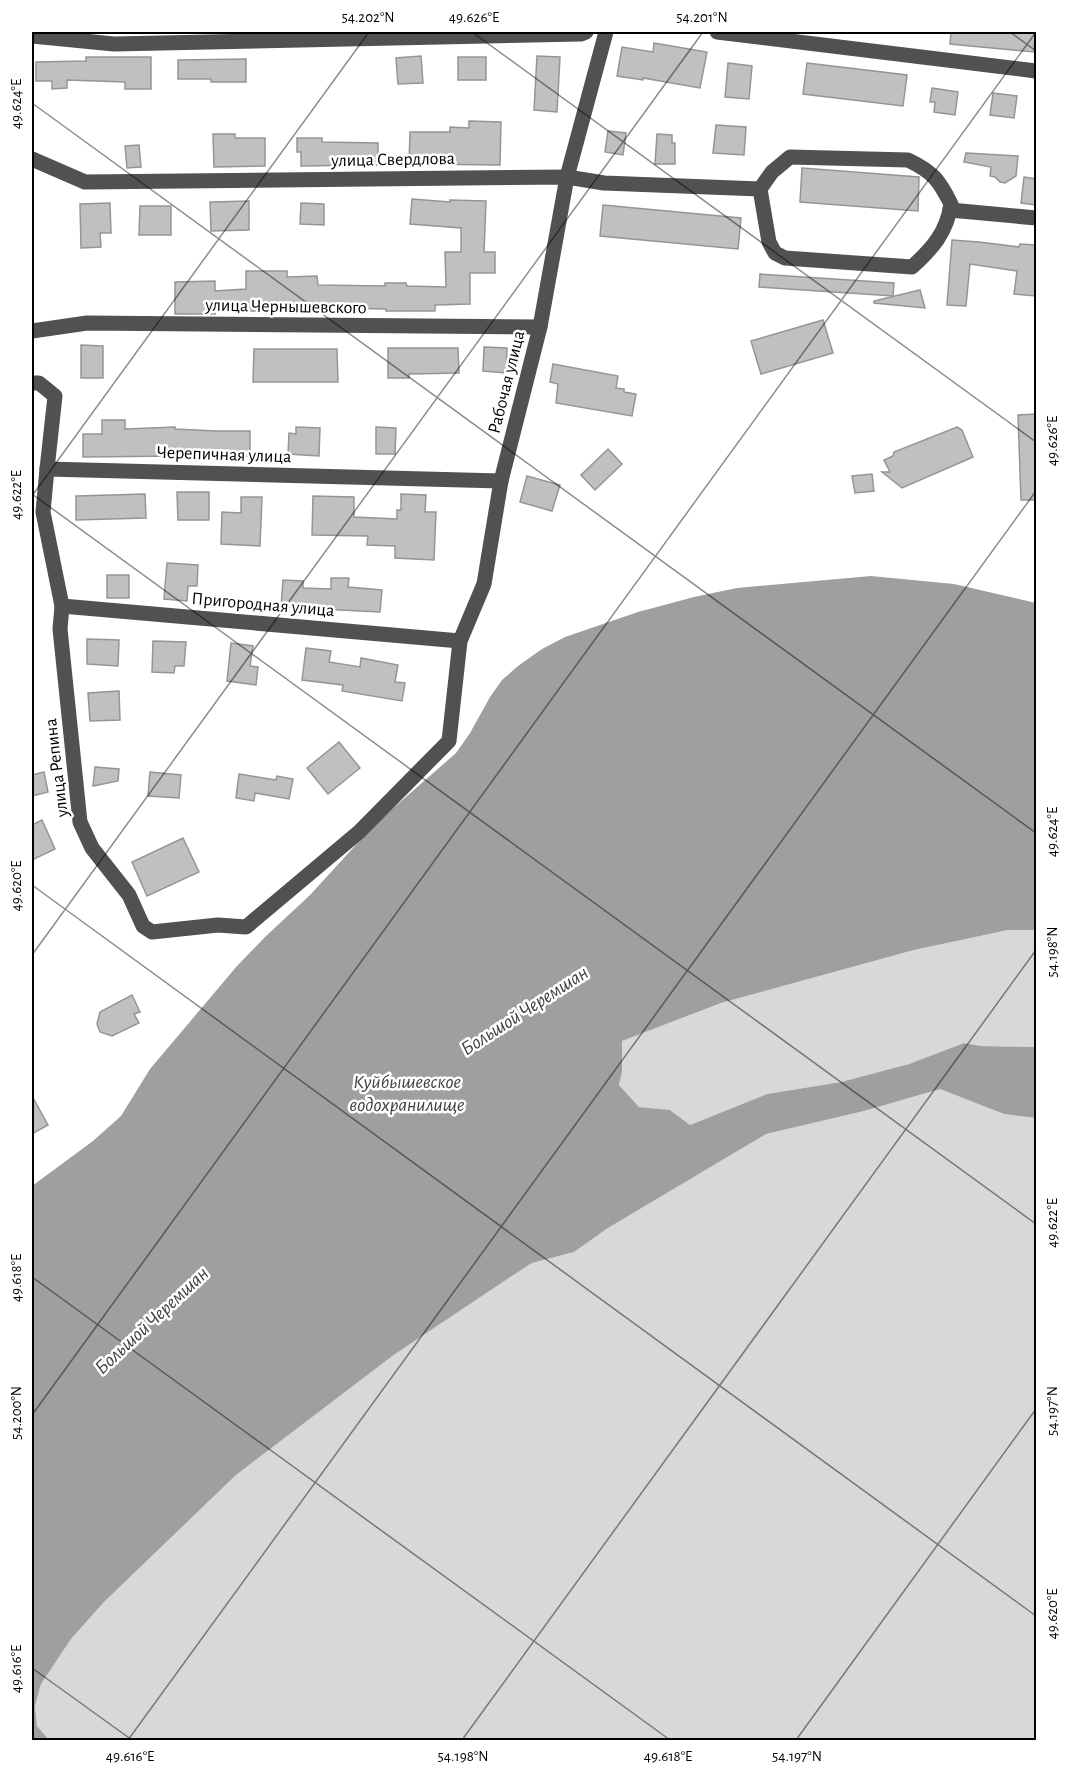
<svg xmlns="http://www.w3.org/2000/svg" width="1068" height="1772" font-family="'Alegreya Sans',sans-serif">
	<rect width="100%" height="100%" fill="#fff"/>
	<g fill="#d8d8d8">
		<path d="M 1008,930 L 1036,930 L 1036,1047 L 981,1046 L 964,1043 L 909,1064 L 841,1082 L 767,1094 L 690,1125 L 670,1110 L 639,1107 L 619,1085 L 622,1071 L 622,1041 L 721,1003 L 914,950 Z"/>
		<path d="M 940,1089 L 1004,1114 L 1036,1118 L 1036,1740 L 49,1740 L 37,1726 L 35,1706 L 41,1684 L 71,1639 L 104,1602 L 236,1475 L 395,1354 L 532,1263 L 574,1252 L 608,1228 L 766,1134 L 864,1111 Z"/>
	</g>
	<path fill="#9f9f9f" d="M 871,576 L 954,584 L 1036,603 L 1036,930 L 1008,930 L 914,950 L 721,1003 L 622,1041 L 622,1072 L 619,1085 L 639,1107 L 670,1110 L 690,1125 L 767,1094 L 841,1082 L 909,1064 L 964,1043 L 981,1046 L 1036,1047 L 1036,1118 L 1004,1114 L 940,1089 L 864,1111 L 766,1134 L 608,1228 L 574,1252 L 532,1263 L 509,1278 L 395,1354 L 236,1475 L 104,1602 L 71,1639 L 41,1684 L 35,1706 L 37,1726 L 49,1740 L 32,1740 L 32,1186 L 93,1141 L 121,1116 L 150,1069 L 237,966 L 265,937 L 310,895 L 375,824 L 456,753 L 470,733 L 490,697 L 502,680 L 518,666 L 542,649 L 565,637 L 638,612 L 694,597 L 737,588 Z"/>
	<g fill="#c0c0c0" stroke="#959595" stroke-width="1.5">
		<path d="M 951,32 L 1035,32 L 1034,52 L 950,44 Z"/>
		<path d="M 654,43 L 707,52 L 700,88 L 643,78 L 643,80 L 617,76 L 622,47 L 653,52 Z"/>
		<path d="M 421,56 L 423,83 L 398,84 L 396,58 Z"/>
		<path d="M 537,56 L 560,57 L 557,112 L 534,110 Z"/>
		<path d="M 86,57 L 151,57 L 151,89 L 125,89 L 125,82 L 67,80 L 67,88 L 52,89 L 52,81 L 36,81 L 36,62 L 86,61 Z"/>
		<rect x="458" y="57" width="28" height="23"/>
		<path d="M 246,59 L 246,82 L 211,82 L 211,79 L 178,79 L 178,60 Z"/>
		<path d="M 728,63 L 752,66 L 749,99 L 725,97 Z"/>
		<path d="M 807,63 L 907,75 L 903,106 L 803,94 Z"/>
		<path d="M 932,88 L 958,92 L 955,115 L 934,112 L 935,102 L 930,102 Z"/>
		<path d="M 993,93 L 1017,96 L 1014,118 L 990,115 Z"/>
		<path d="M 469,121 L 501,122 L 500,165 L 409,164 L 410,132 L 450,132 L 450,127 L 469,128 Z"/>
		<path d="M 716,125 L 746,127 L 744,155 L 713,153 Z"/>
		<path d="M 608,131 L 626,133 L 623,155 L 605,152 Z"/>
		<path d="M 213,134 L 235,134 L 235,138 L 265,138 L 265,166 L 214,167 Z"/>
		<path d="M 657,134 L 672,135 L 672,143 L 675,143 L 675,164 L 655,164 Z"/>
		<path d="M 297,138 L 322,138 L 322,142 L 378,143 L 378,165 L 301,166 L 301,152 L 297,152 Z"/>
		<path d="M 139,145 L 141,167 L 127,168 L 125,146 Z"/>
		<path d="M 966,153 L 1018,156 L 1016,176 L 1005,183 L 1000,182 L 995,177 L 990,176 L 991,167 L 964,162 Z"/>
		<path d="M 802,168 L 919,177 L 918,211 L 800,202 Z"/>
		<path d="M 1024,177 L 1036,179 L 1036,205 L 1021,203 Z"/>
		<path d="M 412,199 L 450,202 L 450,200 L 486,201 L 484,252 L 495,252 L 495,273 L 470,273 L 470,304 L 435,305 L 435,311 L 386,311 L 386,309 L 341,308 L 341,306 L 287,308 L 287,311 L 246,311 L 246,309 L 215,311 L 215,314 L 175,314 L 175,282 L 215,281 L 215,291 L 246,289 L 246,271 L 287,271 L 287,277 L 317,276 L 318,285 L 385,286 L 385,283 L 406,283 L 407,286 L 446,287 L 445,252 L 461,252 L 461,228 L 410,224 Z"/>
		<path d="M 249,201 L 249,230 L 211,231 L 210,202 Z"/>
		<path d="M 110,203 L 111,233 L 100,233 L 101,247 L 81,248 L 80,204 Z"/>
		<path d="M 301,203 L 324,204 L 324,225 L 300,224 Z"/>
		<path d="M 603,205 L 741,218 L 738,249 L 600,236 Z"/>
		<path d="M 140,206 L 171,206 L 171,235 L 139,235 Z"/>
		<path d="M 952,240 L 979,242 L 1019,247 L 1020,244 L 1036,245 L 1036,296 L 1014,294 L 1017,271 L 970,264 L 966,306 L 947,305 Z"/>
		<path d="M 760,274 L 894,283 L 893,296 L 759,287 Z"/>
		<path d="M 920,290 L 925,308 L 874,303 L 874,301 Z"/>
		<path d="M 823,320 L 833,353 L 761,374 L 751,341 Z"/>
		<path d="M 81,345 L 103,346 L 103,378 L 81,378 Z"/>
		<path d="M 484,347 L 507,348 L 506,373 L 483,371 Z"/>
		<path d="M 388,348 L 458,348 L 459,373 L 409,374 L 409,378 L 388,378 Z"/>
		<path d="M 254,349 L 337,349 L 338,382 L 253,382 Z"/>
		<path d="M 553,364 L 618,376 L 616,388 L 624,389 L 624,392 L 636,394 L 632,416 L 556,403 L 558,384 L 550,382 Z"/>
		<path d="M 1036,414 L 1036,500 L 1021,500 L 1018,415 Z"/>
		<path d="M 102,420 L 125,420 L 125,429 L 175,427 L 175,429 L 216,431 L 250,431 L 250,456 L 206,456 L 206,460 L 180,458 L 180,456 L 83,457 L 83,434 L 102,434 Z"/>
		<path d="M 296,427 L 320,428 L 319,456 L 288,454 L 289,433 L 296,434 Z"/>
		<path d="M 376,427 L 396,428 L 395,454 L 376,454 Z"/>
		<path d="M 957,427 L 962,430 L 973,457 L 902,488 L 882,472 L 890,472 L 884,460 L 893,456 L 894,452 Z"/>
		<path d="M 608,449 L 622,464 L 595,490 L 581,475 Z"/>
		<path d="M 872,474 L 874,491 L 855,493 L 852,476 Z"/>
		<path d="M 527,476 L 560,485 L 552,511 L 520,502 Z"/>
		<path d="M 177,492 L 209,492 L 209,520 L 178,520 Z"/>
		<path d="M 145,494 L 146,518 L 76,520 L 76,496 Z"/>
		<path d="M 401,494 L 426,495 L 425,512 L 436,512 L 434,560 L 395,558 L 395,546 L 367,545 L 368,536 L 312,535 L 313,496 L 354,497 L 354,517 L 397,519 L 397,510 L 401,510 Z"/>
		<path d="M 241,497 L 262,497 L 260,546 L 221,544 L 222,512 L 241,513 Z"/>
		<path d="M 167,563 L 198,565 L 197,586 L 188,586 L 187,601 L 164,599 Z"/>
		<rect x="107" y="575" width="22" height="23"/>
		<path d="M 331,578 L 349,578 L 348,587 L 382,590 L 380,612 L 281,607 L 283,580 L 303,581 L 303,588 L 331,589 Z"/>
		<path d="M 87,639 L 119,640 L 118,666 L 87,664 Z"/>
		<path d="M 153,641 L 186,642 L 184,666 L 175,666 L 174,673 L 152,672 Z"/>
		<path d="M 231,643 L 253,646 L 250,666 L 258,667 L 256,685 L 227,681 Z"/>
		<path d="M 306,648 L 331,651 L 329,662 L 360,667 L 361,658 L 398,665 L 395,682 L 405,683 L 402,701 L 342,691 L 343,685 L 302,680 Z"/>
		<path d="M 119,691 L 120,720 L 90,721 L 88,693 Z"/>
		<path d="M 339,742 L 360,768 L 328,794 L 307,768 Z"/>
		<path d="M 95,767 L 119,769 L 118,781 L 93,786 Z"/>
		<path d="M 44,772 L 48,792 L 32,796 L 32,775 Z"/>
		<path d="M 150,772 L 181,775 L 179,798 L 148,796 Z"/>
		<path d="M 239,774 L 276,780 L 277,776 L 293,779 L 289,799 L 255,793 L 254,801 L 236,798 Z"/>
		<path d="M 42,820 L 55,849 L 32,860 L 32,825 Z"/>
		<path d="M 183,838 L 199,872 L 147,896 L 132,862 Z"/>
		<path d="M 132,995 L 140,1012 L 134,1014 L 139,1023 L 112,1036 L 100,1032 L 97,1024 L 100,1012 Z"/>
		<path d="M 32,1096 L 48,1125 L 32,1134 Z"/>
	</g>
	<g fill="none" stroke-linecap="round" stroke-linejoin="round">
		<g stroke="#515151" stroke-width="15">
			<path d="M 717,32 L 1036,71"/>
			<path d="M 32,36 L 114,44 L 581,34 L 586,32"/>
			<path d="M 790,157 L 908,160 C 933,172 939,180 951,204 C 947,232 932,249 912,267 L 785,258 L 775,253 L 769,242 L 760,189 L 772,172 Z"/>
			<path d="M 32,159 L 85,182 L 567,177 L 604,183 L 760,189"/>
			<path d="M 950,210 L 1036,218"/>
			<path d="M 32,331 L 87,323 L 540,327"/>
			<path d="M 32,383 L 39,383 L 55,396 L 47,469 L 501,481"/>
			<path d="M 47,469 L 43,512 L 62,606 L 60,629 L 80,822 L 92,848 L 129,895 L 143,926 L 152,932 L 218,925 L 246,927 L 359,832 L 449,741 L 460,641 L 484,584 L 501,481 L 540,327 L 567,177 L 606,32"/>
			<path d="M 62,606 L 460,641"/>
		</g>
	</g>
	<path fill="none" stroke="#000" stroke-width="1.5" stroke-opacity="0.45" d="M 472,32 L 1036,442M 1010,32 L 1036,51M 32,37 L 36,32M 32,103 L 1036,833M 32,494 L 1036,1224M 32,496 L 369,32M 32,885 L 1036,1616M 32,955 L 703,32M 32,1277 L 670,1740M 32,1415 L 1036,32M 32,1668 L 132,1740M 128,1740 L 1036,491M 462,1740 L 1036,950M 796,1740 L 1036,1409"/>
	<g text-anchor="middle" stroke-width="5" stroke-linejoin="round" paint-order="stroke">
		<g font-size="18" fill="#000" stroke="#fff">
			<text transform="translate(393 159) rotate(-1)" y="6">улица Свердлова</text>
			<text transform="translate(286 306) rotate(1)" y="6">улица Чернышевского</text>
			<text transform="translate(506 382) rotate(-76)" y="6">Рабочая улица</text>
			<text transform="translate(224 454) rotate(2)" y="6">Черепичная улица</text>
			<text transform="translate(263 604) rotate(5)" y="6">Пригородная улица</text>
			<text transform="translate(56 768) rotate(-97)" y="6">улица Репина</text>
		</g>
		<g font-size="20" font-style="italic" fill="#404040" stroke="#fff">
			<text transform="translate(524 1010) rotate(-33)" y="7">Большой Черемшан</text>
			<text x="407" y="1088">Куйбышевское<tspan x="407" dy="23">водохранилище</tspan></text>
			<text transform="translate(151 1320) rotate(-43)" y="7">Большой Черемшан</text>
		</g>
	</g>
	<rect width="1068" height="1772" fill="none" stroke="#ffffff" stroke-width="66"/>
	<rect x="33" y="33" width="1002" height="1706" fill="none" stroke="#000" stroke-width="2"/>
	<g font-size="15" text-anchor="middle" fill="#000">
		<text x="368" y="22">54.202°N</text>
		<text x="474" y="22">49.626°E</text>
		<text x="702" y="22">54.201°N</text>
		<text transform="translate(16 104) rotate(-90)" y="5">49.624°E</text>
		<text transform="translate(1052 441) rotate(-90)" y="5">49.626°E</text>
		<text transform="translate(16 495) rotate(-90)" y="5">49.622°E</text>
		<text transform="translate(1052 832) rotate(-90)" y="5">49.624°E</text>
		<text transform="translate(16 886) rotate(-90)" y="5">49.620°E</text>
		<text transform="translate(1052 952) rotate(-90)" y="5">54.198°N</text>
		<text transform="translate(1052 1223) rotate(-90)" y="5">49.622°E</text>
		<text transform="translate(16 1278) rotate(-90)" y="5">49.618°E</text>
		<text transform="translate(1052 1411) rotate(-90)" y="5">54.197°N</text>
		<text transform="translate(16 1413) rotate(-90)" y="5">54.200°N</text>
		<text transform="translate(1052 1614) rotate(-90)" y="5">49.620°E</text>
		<text transform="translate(16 1669) rotate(-90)" y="5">49.616°E</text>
		<text x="130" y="1761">49.616°E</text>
		<text x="463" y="1761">54.198°N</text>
		<text x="668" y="1761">49.618°E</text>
		<text x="797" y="1761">54.197°N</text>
	</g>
</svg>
